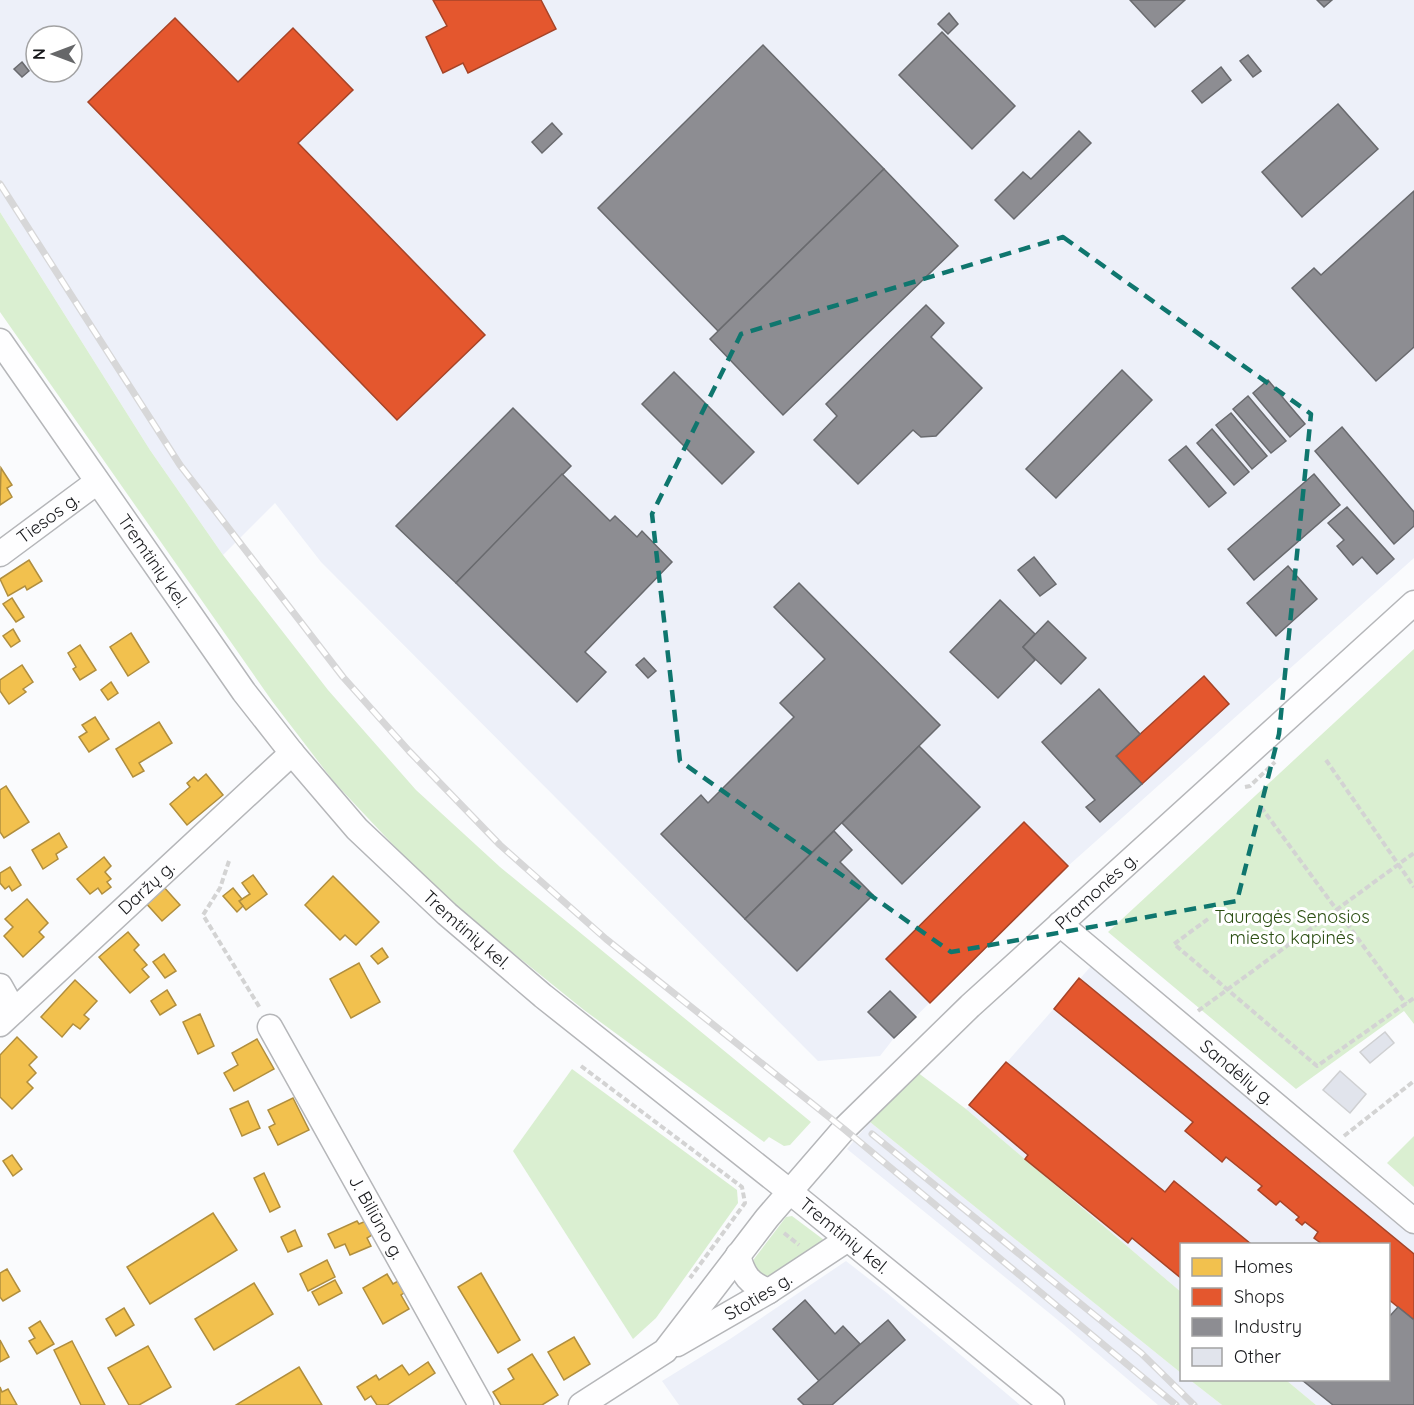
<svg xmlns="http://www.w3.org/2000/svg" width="1414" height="1405" font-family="Quicksand,sans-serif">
	<rect width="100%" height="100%" fill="#fafbfd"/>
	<g fill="#edf0f9" fill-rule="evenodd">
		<path d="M 0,0 L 1414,0 L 1414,558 L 1068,866 L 894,1038 L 880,1056 L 818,1061 L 321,562 L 275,503 L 223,555 L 150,450 L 0,212 ZM 36,36 L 72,36 L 72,72 L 36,72 Z"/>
		<path d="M 1099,957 L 1414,1221 L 1414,1405 L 1316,1405 L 1286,1380 L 1388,1380 L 1388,1244 L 1182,1244 L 1181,1292 L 966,1109 Z"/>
		<path d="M 870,1122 L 1181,1373 L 1182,1380 L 1190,1380 L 1222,1405 L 1158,1405 L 1064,1325 L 847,1149 Z"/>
		<path d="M 846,1261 L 887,1293 L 1020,1405 L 679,1405 L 662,1381 L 730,1339 Z"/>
	</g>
	<g fill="#daefd1">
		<path d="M 0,212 L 150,450 L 223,555 L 328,690 L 416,790 L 500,867 L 811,1122 L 790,1145 L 784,1146 L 769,1137 L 764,1142 L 584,1010 L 465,914 L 398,850 L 334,782 L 272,701 L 0,312 Z"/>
		<path d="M 1414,649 L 1414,1024 L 1404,1011 L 1296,1089 L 1108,932 Z"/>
		<path d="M 572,1069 L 737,1190 L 738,1203 L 656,1318 L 633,1339 L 513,1151 Z"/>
		<path d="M 917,1072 L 966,1109 L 1181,1292 L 1181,1373 L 870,1122 Z"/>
		<path d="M 1414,1136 L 1414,1187 L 1387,1163 Z"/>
		<path d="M 792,1216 L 824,1240 L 767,1277 L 761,1276 L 752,1267 L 754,1259 L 786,1217 Z"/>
		<path d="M 1190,1380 L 1286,1380 L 1316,1405 L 1222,1405 Z"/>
	</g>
	<g fill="#f2c14e" stroke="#b08e3e" stroke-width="1.5">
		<path d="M 1,468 L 12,485 L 7,488 L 12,497 L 0,505 Z"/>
		<path d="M 29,560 L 42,581 L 27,590 L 25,586 L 8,596 L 0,579 Z"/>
		<path d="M 12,598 L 24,617 L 16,622 L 3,604 Z"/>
		<path d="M 13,629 L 20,641 L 11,647 L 3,636 Z"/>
		<path d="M 131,633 L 149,662 L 128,676 L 110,647 Z"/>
		<path d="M 80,645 L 96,670 L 80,680 L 73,669 L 76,667 L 68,653 Z"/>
		<path d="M 22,665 L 33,682 L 23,689 L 26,692 L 9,704 L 0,691 L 0,680 Z"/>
		<path d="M 111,682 L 118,693 L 108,700 L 101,690 Z"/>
		<path d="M 95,717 L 109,739 L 89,752 L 79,737 L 87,732 L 82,725 Z"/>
		<path d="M 159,722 L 172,743 L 139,763 L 144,771 L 133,777 L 116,749 Z"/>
		<path d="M 206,774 L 223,795 L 187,825 L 170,804 L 190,787 L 187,783 L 194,777 L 198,781 Z"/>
		<path d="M 6,786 L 29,822 L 4,838 L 0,832 L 0,790 Z"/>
		<path d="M 59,833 L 67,847 L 56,854 L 58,859 L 43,869 L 32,850 Z"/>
		<path d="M 104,857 L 111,866 L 105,872 L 111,879 L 107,882 L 111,887 L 102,894 L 98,888 L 90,894 L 77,879 Z"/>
		<path d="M 10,867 L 21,885 L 12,891 L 9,886 L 5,889 L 0,883 L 0,873 Z"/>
		<path d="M 253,875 L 267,894 L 246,910 L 239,901 L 250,894 L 242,883 Z"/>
		<path d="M 333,876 L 379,922 L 356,945 L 345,935 L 340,940 L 305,905 Z"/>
		<path d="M 162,885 L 180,905 L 162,921 L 144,901 Z"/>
		<path d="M 233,888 L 242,899 L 239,901 L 243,906 L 237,912 L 223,896 Z"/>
		<path d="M 27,899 L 48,923 L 39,932 L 44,937 L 23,957 L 4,936 L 13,927 L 5,919 Z"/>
		<path d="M 128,932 L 139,945 L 134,950 L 147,965 L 142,969 L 149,977 L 130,993 L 99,957 Z"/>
		<path d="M 382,948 L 388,957 L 378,964 L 371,956 Z"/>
		<path d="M 164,954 L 176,971 L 165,978 L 153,962 Z"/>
		<path d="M 359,963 L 380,1002 L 351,1018 L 330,979 Z"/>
		<path d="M 75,980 L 97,1001 L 84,1015 L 89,1019 L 80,1029 L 73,1024 L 62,1037 L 41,1017 Z"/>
		<path d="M 167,990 L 176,1005 L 160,1015 L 151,1001 Z"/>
		<path d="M 200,1014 L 214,1046 L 198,1054 L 183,1022 Z"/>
		<path d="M 17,1037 L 37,1057 L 29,1065 L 36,1073 L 27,1082 L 33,1088 L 12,1109 L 0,1097 L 0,1055 Z"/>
		<path d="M 257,1039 L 274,1069 L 234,1091 L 224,1073 L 238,1065 L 232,1053 Z"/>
		<path d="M 293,1098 L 309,1130 L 278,1145 L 269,1127 L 275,1124 L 268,1110 Z"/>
		<path d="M 248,1101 L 260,1128 L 242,1136 L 230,1109 Z"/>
		<path d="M 12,1155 L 22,1169 L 13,1176 L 3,1161 Z"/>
		<path d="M 264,1173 L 280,1207 L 270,1212 L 254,1178 Z"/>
		<path d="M 213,1213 L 237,1250 L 150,1304 L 127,1267 Z"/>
		<path d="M 357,1221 L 359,1224 L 366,1221 L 372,1235 L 367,1238 L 371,1246 L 350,1255 L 345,1244 L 335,1248 L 328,1234 Z"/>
		<path d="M 295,1230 L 302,1246 L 288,1252 L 281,1237 Z"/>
		<path d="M 327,1260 L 335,1277 L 308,1291 L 300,1274 Z"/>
		<path d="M 7,1269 L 20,1291 L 3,1301 L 0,1297 L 0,1273 Z"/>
		<path d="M 481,1273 L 520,1340 L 498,1353 L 458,1287 Z"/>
		<path d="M 387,1274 L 393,1284 L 398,1281 L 404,1293 L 401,1295 L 409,1309 L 383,1324 L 363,1288 Z"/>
		<path d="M 335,1280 L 342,1293 L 319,1305 L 312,1292 Z"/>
		<path d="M 254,1283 L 273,1314 L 214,1350 L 195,1319 Z"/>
		<path d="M 124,1308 L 134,1325 L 116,1336 L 106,1319 Z"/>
		<path d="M 40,1321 L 54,1344 L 37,1354 L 29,1341 L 35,1338 L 29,1328 Z"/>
		<path d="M 574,1337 L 590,1364 L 564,1380 L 548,1352 Z"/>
		<path d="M 0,1340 L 9,1357 L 0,1362 Z"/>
		<path d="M 72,1341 L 105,1405 L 81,1405 L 54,1350 Z"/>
		<path d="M 148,1346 L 171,1387 L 139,1405 L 129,1405 L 108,1368 Z"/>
		<path d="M 532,1354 L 558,1395 L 542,1405 L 501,1405 L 493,1392 L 514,1379 L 508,1369 Z"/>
		<path d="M 428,1362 L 435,1373 L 387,1405 L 377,1405 L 371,1396 L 365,1400 L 357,1387 L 376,1375 L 379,1380 L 402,1365 L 409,1375 Z"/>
		<path d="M 299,1367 L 322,1405 L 236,1405 Z"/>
		<path d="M 0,1387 L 2,1392 L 8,1389 L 17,1405 L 0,1405 Z"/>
	</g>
	<g fill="#e4572e" stroke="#a64428" stroke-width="1.5">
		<path d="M 433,0 L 541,0 L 556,29 L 468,73 L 463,63 L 443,73 L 426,37 L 447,26 Z"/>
		<path d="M 175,18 L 238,82 L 293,28 L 353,90 L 298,143 L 485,335 L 397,420 L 88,102 Z"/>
		<path d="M 1204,676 L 1229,704 L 1142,784 L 1116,756 Z"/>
		<path d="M 1024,822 L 1068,866 L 930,1003 L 886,959 Z"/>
		<path d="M 1079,978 L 1414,1254 L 1414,1320 L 1388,1299 L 1388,1244 L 1322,1244 L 1314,1238 L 1318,1232 L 1305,1222 L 1302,1225 L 1296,1220 L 1299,1217 L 1280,1201 L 1276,1205 L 1258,1190 L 1262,1186 L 1226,1157 L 1222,1162 L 1185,1131 L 1193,1122 L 1054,1009 Z"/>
		<path d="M 1006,1062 L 1165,1192 L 1174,1181 L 1251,1244 L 1182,1244 L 1182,1279 L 1132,1238 L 1128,1243 L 1025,1159 L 1028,1155 L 969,1105 Z"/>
	</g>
	<g fill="#8d8d92" stroke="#696a6e" stroke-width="1.5">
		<path d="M 1130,0 L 1185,0 L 1155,27 Z"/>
		<path d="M 1317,0 L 1332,0 L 1324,7 Z"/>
		<path d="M 949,13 L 958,24 L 948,34 L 938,24 Z"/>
		<path d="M 942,32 L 1015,106 L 972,149 L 899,75 Z"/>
		<path d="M 763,45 L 884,169 L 718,331 L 598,208 Z"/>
		<path d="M 1248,55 L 1261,71 L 1253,77 L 1240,61 Z"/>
		<path d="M 22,62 L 29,71 L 22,77 L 14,69 Z"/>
		<path d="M 1221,67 L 1231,80 L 1202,103 L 1192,91 Z"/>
		<path d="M 1338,104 L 1378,149 L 1302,217 L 1262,172 Z"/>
		<path d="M 552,123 L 562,134 L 542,153 L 532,142 Z"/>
		<path d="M 1079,131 L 1091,143 L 1014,219 L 995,200 L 1023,172 L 1031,179 Z"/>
		<path d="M 884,169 L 958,246 L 783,415 L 710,339 Z"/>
		<path d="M 1414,191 L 1414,347 L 1376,381 L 1292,288 L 1314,268 L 1321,275 Z"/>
		<path d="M 926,305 L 944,323 L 931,337 L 982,388 L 936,436 L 921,437 L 913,430 L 858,484 L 814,440 L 837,416 L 826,404 Z"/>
		<path d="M 1122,370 L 1152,400 L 1056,498 L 1026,469 Z"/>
		<path d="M 674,372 L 754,452 L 722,484 L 642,404 Z"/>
		<path d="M 1268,380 L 1305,424 L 1290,437 L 1253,393 Z"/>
		<path d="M 1248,396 L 1286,441 L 1271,453 L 1233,409 Z"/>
		<path d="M 513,408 L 571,466 L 456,583 L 396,526 Z"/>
		<path d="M 1231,413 L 1267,456 L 1252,469 L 1216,425 Z"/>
		<path d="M 1342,427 L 1414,512 L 1414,526 L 1394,544 L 1315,451 Z"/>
		<path d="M 1212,429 L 1249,472 L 1234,485 L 1197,443 Z"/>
		<path d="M 1186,446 L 1226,493 L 1209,507 L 1169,460 Z"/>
		<path d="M 562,474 L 610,521 L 615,516 L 637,537 L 642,531 L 672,562 L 585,652 L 606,672 L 577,702 L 456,583 Z"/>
		<path d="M 1314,474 L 1340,505 L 1254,580 L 1228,549 Z"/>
		<path d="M 1347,507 L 1394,559 L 1377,574 L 1362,557 L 1353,565 L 1337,546 L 1344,540 L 1328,523 Z"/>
		<path d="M 1034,557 L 1056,584 L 1040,596 L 1018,570 Z"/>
		<path d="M 1288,566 L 1317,599 L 1276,636 L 1247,603 Z"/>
		<path d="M 799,583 L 940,725 L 745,919 L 661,834 L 701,795 L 708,803 L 794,717 L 780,703 L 825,659 L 774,607 Z"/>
		<path d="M 1000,600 L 1035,634 L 1023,647 L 1035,660 L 998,698 L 950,652 Z"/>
		<path d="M 1048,621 L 1086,658 L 1061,684 L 1023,647 Z"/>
		<path d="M 644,658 L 656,671 L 648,678 L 636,665 Z"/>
		<path d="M 1099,689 L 1140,734 L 1116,756 L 1142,784 L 1100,822 L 1086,807 L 1095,800 L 1042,742 Z"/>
		<path d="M 919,746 L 980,807 L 902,884 L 842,823 Z"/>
		<path d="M 834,831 L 852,850 L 840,862 L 873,895 L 797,971 L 745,919 Z"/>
		<path d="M 890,991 L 916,1017 L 894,1038 L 868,1012 Z"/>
		<path d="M 805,1300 L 835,1334 L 843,1326 L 860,1344 L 819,1381 L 773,1329 Z"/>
		<path d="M 1398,1307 L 1414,1320 L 1414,1405 L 1333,1405 L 1302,1380 L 1388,1380 L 1388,1318 Z"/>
		<path d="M 888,1320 L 905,1340 L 832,1405 L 804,1405 L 798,1399 Z"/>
	</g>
	<g fill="#e1e4ec" stroke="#cfd0d2" stroke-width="1.5">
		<path d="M 1385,1032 L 1394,1043 L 1370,1063 L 1360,1052 Z"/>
		<path d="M 1340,1071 L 1366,1094 L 1350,1113 L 1323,1090 Z"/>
	</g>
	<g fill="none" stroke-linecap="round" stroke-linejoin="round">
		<g stroke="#b5b6b9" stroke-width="27">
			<g id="street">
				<path id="s1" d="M 0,341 L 244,692 L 292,753 L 357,829 L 447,914 L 543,996 L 789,1191 L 1052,1405"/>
				<path id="s2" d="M 0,554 L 97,482"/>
				<path id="s3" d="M 1060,924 L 1414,1221"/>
				<path d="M 0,986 L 14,1011"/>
				<path id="s4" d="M 0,1024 L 292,753"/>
				<path id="s5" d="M 270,1027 L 481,1405"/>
				<path d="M 738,1255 C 743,1275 749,1284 769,1291"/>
				<path id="s6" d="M 677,1344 L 769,1291 L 848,1239"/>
				<path id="s7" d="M 581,1405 L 665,1351 L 767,1218 L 844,1129 L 970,1006 L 1414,603"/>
			</g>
		</g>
		<g stroke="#d3d3d3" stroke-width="4" stroke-dasharray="6 3" stroke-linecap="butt">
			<path d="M 1326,760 L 1414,887"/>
			<path d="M 1245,787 L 1250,786 L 1275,762"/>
			<path d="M 1261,807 L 1406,1004"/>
			<path d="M 229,861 L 220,888 L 203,915 L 260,1008"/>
			<path d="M 1208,919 L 1174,944 L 1317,1066 L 1414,998"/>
			<path d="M 1198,1011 L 1414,853"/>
			<path d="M 581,1066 L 742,1187 L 745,1203 L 690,1278"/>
			<path d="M 1344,1136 L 1414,1081"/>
			<path d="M 784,1233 L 799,1245"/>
		</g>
		<use href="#street" stroke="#fefeff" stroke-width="24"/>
		<g stroke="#d7d7d8" stroke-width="7">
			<g id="rail">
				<path d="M 0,184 L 180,465 L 343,677 L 409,751 L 500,845 L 606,939 L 844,1129 L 1176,1405"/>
				<path d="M 872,1134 L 1141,1353 L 1194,1405"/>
			</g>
		</g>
		<use href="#rail" stroke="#fff" stroke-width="4.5" stroke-dasharray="14" stroke-linecap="butt"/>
	</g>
	<path fill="none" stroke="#0f766e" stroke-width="4.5" stroke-dasharray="12 8" stroke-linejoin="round" d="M 1063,237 L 1311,414 L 1279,734 L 1237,901 L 951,952 L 680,761 L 652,514 L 741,334 Z"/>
	<g text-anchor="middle" stroke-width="6" stroke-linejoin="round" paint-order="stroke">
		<g font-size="18" fill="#16171a" stroke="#fff">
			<text dy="6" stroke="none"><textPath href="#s2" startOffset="60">Tiesos g.</textPath></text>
			<text dy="6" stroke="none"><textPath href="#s1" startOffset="268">Tremtinių kel.</textPath></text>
			<text dy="6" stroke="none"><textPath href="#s4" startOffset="200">Daržų g.</textPath></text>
			<text dy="6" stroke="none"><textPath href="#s7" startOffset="732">Pramonės g.</textPath></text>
			<text dy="6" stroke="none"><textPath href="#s1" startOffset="754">Tremtinių kel.</textPath></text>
			<text dy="6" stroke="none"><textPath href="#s3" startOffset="231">Sandėlių g.</textPath></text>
			<text dy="6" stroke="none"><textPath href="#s5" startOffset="218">J. Biliūno g.</textPath></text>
			<text dy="6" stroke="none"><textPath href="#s1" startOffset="1240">Tremtinių kel.</textPath></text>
			<text dy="6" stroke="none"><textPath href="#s6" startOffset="94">Stoties g.</textPath></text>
		</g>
		<g font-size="18" fill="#2a4e11" stroke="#fff">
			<text x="1292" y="923">Tauragės Senosios<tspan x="1292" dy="21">miesto kapinės</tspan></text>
		</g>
	</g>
	<rect x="1180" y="1243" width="210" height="138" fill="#ffffff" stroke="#a2a2a3" stroke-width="1.5"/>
	<rect x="1192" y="1258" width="30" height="18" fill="#f2c14e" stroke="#a2a2a3" stroke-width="1.5"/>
	<text x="1234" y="1273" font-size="18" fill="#16171a">Homes</text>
	<rect x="1192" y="1288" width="30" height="18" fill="#e4572e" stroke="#a2a2a3" stroke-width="1.5"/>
	<text x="1234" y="1303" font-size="18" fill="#16171a">Shops</text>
	<rect x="1192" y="1318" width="30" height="18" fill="#8d8d92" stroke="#a2a2a3" stroke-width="1.5"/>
	<text x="1234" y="1333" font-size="18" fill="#16171a">Industry</text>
	<rect x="1192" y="1348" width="30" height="18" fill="#e1e4ec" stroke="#a2a2a3" stroke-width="1.5"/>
	<text x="1234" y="1363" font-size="18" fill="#16171a">Other</text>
	<g transform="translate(54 54) rotate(270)"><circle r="28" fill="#ffffff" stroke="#a2a2a3" stroke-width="1.5"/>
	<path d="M0-4.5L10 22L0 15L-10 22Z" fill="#666769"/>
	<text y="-9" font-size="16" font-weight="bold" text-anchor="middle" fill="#16171a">N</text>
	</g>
</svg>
